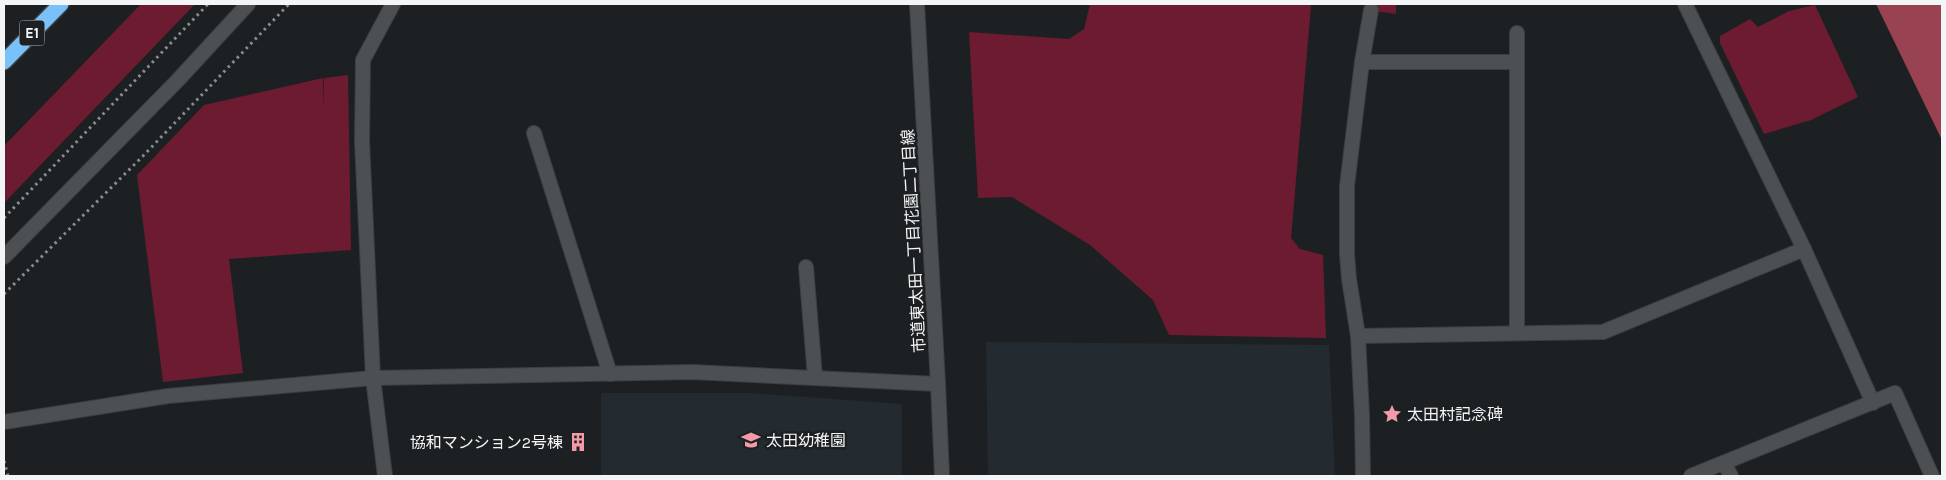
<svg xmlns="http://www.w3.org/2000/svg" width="1946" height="480" font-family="Karla,'Noto Sans JP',sans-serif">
	<rect width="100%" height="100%" fill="#1d2022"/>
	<g fill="#232a30">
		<path d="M 986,342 L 1329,345 L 1335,476 L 988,476 Z"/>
		<path d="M 601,393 L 751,393 L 902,404 L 902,476 L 601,476 Z"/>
	</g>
	<g fill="#6d1b30">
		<path d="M 141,4 L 195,4 L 4,203 L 4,146 Z"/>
		<path d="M 1090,4 L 1308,4 L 1311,6 L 1291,238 L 1300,249 L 1323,255 L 1326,338 L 1169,335 L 1153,300 L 1090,245 L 1012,197 L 978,198 L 969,32 L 1069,39 L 1084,29 Z"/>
		<path d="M 1376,4 L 1396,4 L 1396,14 L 1375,11 Z"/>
		<path d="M 1815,5 L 1858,97 L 1811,120 L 1764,134 L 1720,43 L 1720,36 L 1750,19 L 1758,27 L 1789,11 Z"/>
		<path d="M 348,75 L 351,250 L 229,259 L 243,373 L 163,382 L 137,175 L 204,105 L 323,78 L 324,109 L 324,78 Z"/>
	</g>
	<path fill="#994252" d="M 1876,4 L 1942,4 L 1942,140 Z"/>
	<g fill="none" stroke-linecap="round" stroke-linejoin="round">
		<g stroke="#3c3e40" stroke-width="16">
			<g id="service">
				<path d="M 534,133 L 610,374"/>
				<path d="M 373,378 L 362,141 L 363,60 L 393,4"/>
			</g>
		</g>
		<g stroke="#3c3e40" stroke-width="16">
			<g id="minor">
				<path d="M 1685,4 L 1804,249 L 1873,403"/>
				<path d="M 1517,33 L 1517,333"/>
				<path d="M 1362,62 L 1517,62"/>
				<path d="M 806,267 L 815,377"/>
				<path d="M 1358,336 L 1603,332 L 1804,249"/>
				<path d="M 373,378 L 385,476"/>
				<path d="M 4,422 L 168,396 L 373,378 L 692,372 L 938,384"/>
				<path d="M 1724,463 L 1731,476"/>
				<path d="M 1363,476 L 1362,415 L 1358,336 L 1349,279 L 1347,254 L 1347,186 L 1362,62 L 1371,10"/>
				<path d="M 1691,476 L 1895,393 L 1932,476"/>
			</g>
		</g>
		<g stroke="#3c3e40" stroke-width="16">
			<g id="tertiary">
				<path d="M 917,4 L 938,384 L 942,476"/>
				<path d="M 4,257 L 178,80 L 248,4"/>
			</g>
		</g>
		<g stroke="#3c3e40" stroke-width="18">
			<path id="motorway" d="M 4,62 L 61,4"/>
		</g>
		<g stroke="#8a8c8e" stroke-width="3" stroke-dasharray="2.5 4" stroke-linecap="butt">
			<path d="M 4,218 L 208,4"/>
			<path d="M 4,294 L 143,156 L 289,4"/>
			<path d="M 4,461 L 8,476"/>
		</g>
		<use href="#service" stroke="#4d5053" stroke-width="14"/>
		<use href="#minor" stroke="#4d5053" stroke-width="14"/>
		<use href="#tertiary" stroke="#4d5053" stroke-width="14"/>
		<use href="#motorway" stroke="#79c1f9" stroke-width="15"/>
	</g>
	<defs>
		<g id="sight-bare" transform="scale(1.5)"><path d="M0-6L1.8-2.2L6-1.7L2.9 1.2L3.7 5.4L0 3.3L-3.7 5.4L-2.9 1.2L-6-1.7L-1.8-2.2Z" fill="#f39aa7" stroke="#1d2022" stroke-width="2.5" paint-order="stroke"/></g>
		<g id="school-bare" transform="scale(1.5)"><path d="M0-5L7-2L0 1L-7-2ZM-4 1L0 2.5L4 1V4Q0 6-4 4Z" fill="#f39aa7" stroke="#1d2022" stroke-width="2.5" paint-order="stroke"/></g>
		<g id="building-bare" transform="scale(1.5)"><path d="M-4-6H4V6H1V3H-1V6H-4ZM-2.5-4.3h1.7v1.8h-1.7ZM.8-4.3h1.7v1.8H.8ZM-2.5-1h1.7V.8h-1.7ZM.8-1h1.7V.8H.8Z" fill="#f39aa7" stroke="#1d2022" stroke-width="2.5" paint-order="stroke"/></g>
	</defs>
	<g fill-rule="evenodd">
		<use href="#sight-bare" x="1392" y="414"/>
		<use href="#school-bare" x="751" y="440"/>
		<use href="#building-bare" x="578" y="442"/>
	</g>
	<g text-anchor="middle" stroke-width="5" stroke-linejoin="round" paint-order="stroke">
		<rect fill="#1d2022" stroke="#b3b5b7" stroke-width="1" x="19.5" y="20.5" width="25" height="25" rx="4"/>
		<g font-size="15" font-weight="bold" fill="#f3f5f7">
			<text x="32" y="38">E1</text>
		</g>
		<g font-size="16" fill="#f3f5f7" stroke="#1d2022">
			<text transform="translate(913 241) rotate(-93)" y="6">市道東太田一丁目花園二丁目線</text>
		</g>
		<g font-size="16" fill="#f3f5f7" stroke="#1d2022" text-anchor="start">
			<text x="1407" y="420">太田村記念碑</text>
			<text x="766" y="446">太田幼稚園</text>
			<text x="563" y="448" text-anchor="end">協和マンション2号棟</text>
		</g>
	</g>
	<rect width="1946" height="480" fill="none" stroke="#f3f5f7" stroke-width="10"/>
</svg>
